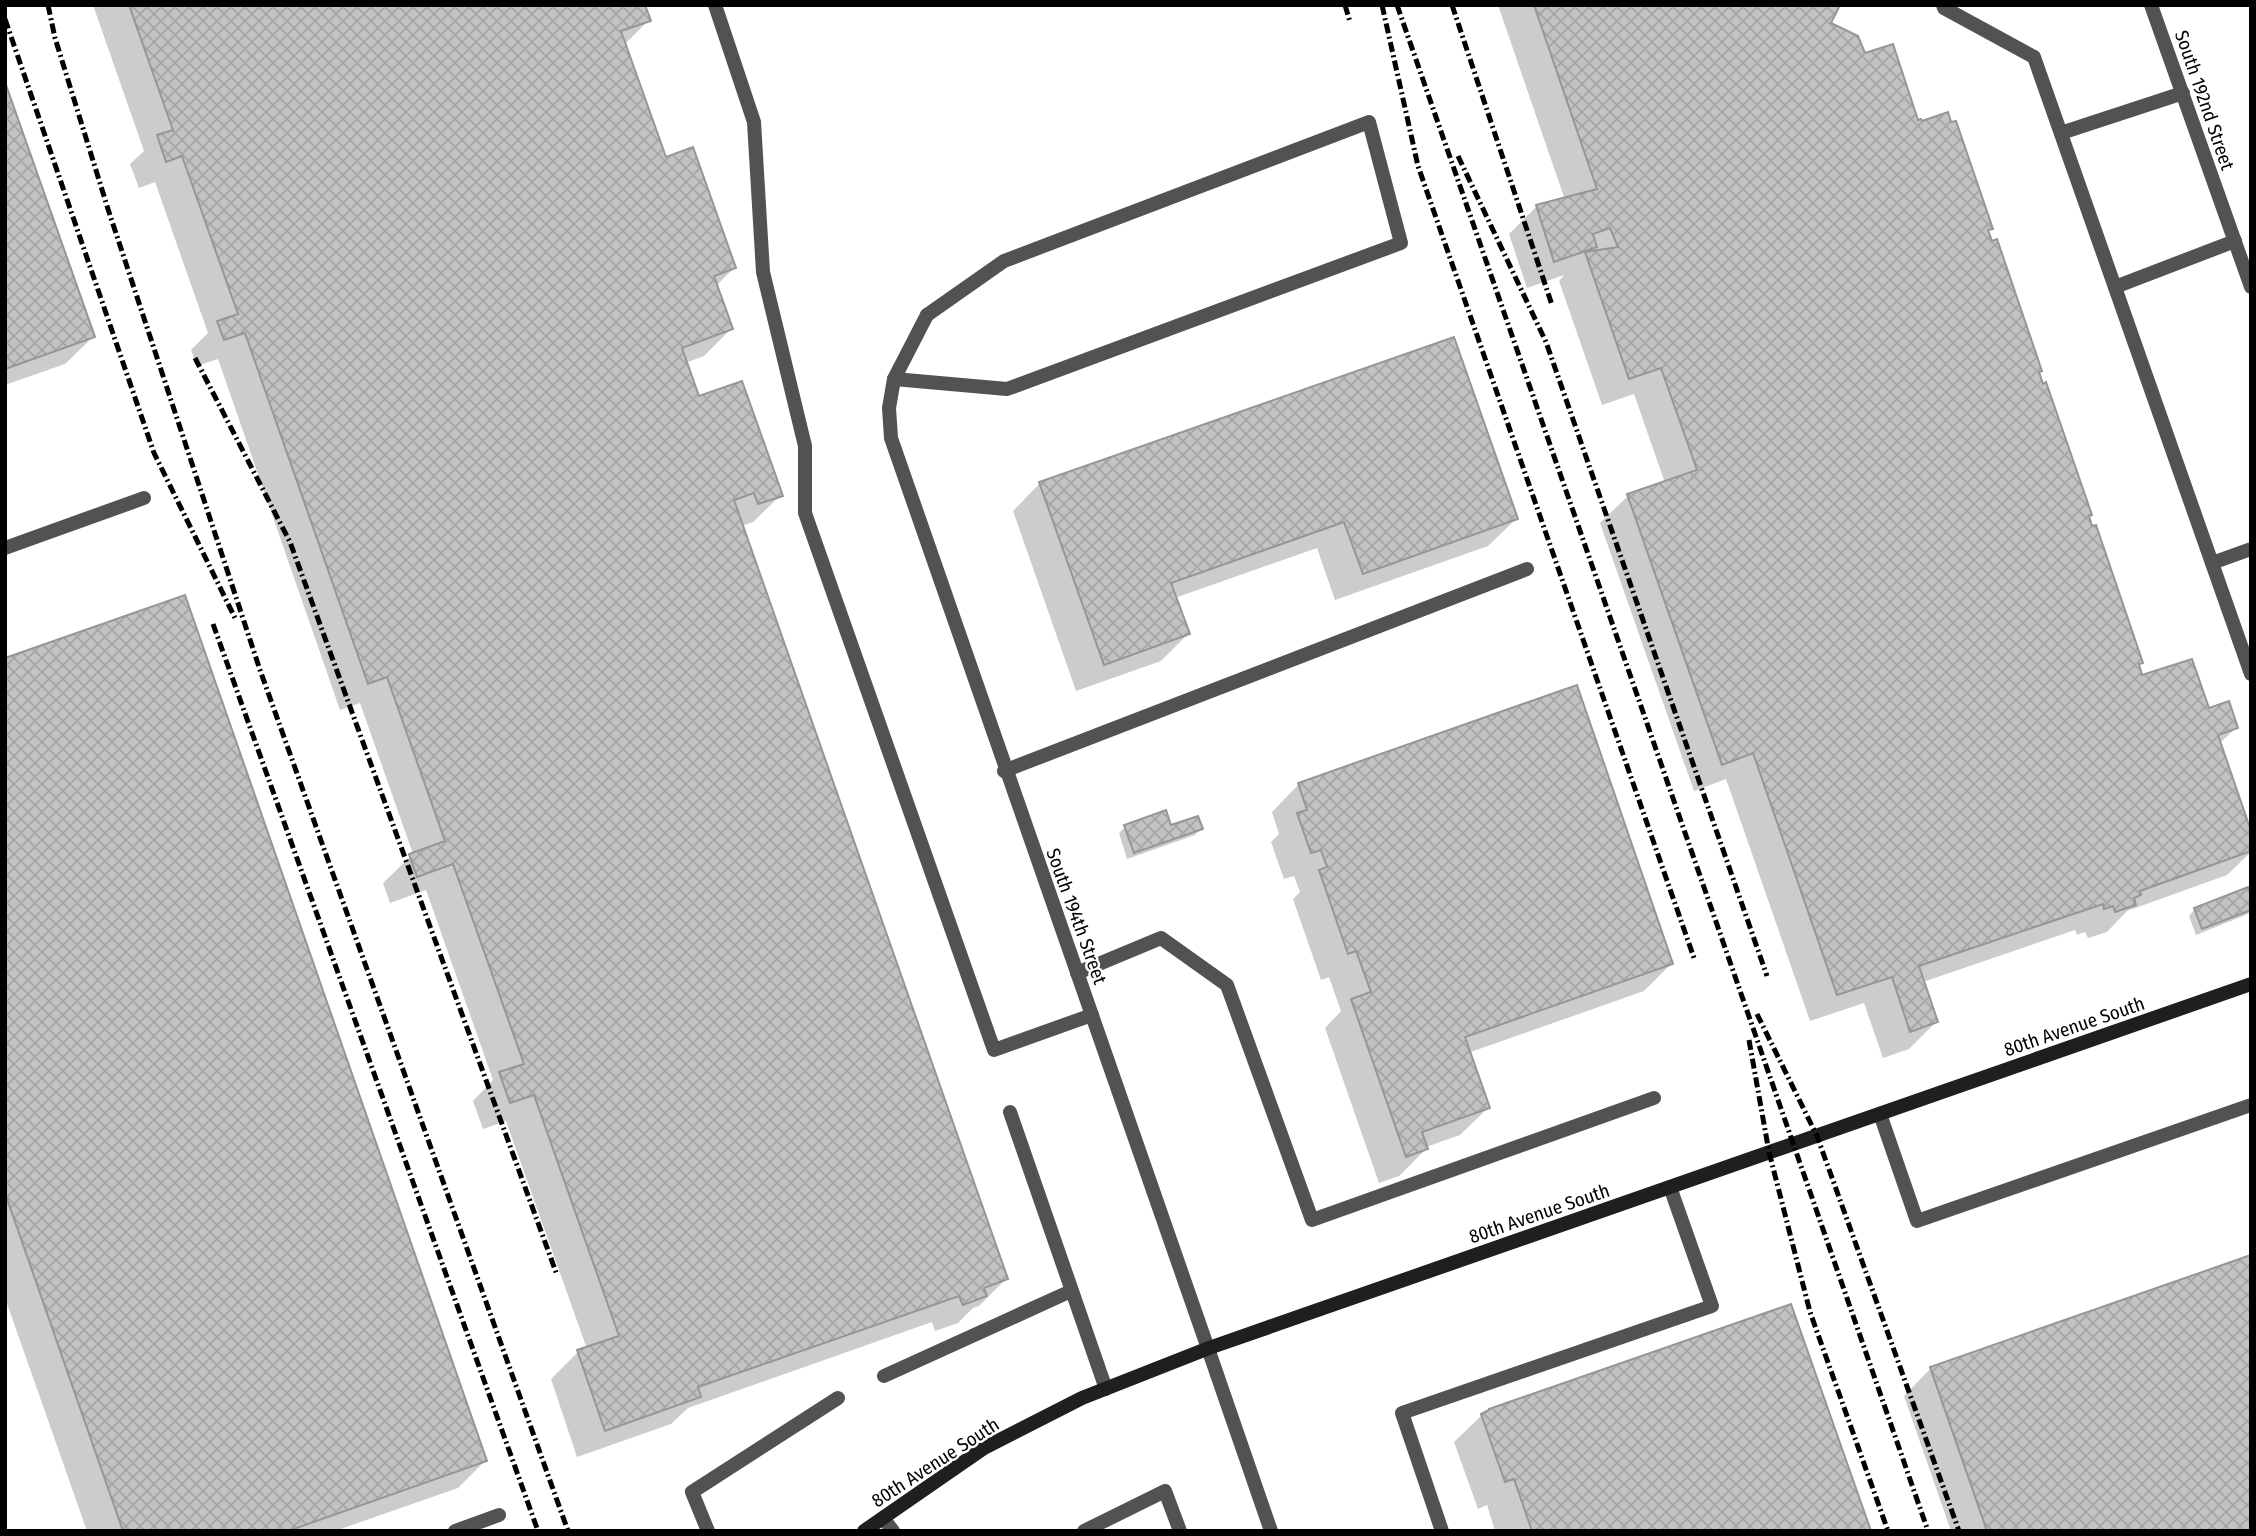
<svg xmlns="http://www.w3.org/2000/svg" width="2256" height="1536" font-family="'Fira Sans Condensed',sans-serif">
	<defs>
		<pattern id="building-cross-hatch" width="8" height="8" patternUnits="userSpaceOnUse" patternTransform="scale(1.75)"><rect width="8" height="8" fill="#c2c2c2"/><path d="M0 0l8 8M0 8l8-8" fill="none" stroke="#a5a5a5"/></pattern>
	</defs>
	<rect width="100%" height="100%" fill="#fff"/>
	<g fill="#0003">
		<path d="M 93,5 L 643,5 L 648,21 L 624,45 L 665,159 L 734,268 L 716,286 L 731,329 L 704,356 L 685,363 L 698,399 L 781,495 L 753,522 L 742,526 L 1006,1279 L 979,1306 L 973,1308 L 958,1323 L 935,1331 L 932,1322 L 688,1408 L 671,1424 L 577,1457 L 551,1379 L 578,1352 L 587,1349 L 506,1121 L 483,1129 L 473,1101 L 493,1080 L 426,890 L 390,903 L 383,883 L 413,854 L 360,703 L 340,710 L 218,359 L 197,366 L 191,350 L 208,333 L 155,182 L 139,188 L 130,164 L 144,151 Z"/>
		<path d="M 1498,5 L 1838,5 L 1829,24 L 1864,56 L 1917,122 L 1991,229 L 1987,233 L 2087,517 L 2141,662 L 2138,666 L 2141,678 L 2208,710 L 2236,728 L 2219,744 L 2251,837 L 2251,852 L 2227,875 L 2127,911 L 2107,932 L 2088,938 L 2085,932 L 2077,935 L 2075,930 L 1923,982 L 1936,1022 L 1909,1049 L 1883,1058 L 1864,1003 L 1810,1021 L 1726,779 L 1694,791 L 1600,523 L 1628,496 L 1665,483 L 1634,394 L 1602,405 L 1559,281 L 1564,275 L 1527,288 L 1509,234 L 1536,207 L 1565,200 Z"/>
		<path d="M 5,87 L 93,337 L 65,364 L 5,385 Z"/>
		<path d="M 1040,483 L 1516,519 L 1488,546 L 1335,600 L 1317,548 L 1175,598 L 1188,634 L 1161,661 L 1076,691 L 1013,511 Z"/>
		<path d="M 5,660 L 485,1461 L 458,1488 L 335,1531 L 87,1531 L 5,1298 Z"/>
		<path d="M 1299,784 L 1671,964 L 1644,991 L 1468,1053 L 1488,1108 L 1460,1135 L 1426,1147 L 1426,1149 L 1399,1176 L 1379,1183 L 1325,1028 L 1341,1011 L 1329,977 L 1321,980 L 1293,899 L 1300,892 L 1294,876 L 1284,879 L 1271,842 L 1279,834 L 1272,812 Z"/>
		<path d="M 1125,827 L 1170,828 L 1201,828 L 1195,835 L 1127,859 L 1119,833 Z"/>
		<path d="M 2251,899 L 2251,911 L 2248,914 L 2196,935 L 2189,916 L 2195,909 Z"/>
		<path d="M 1931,1368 L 2251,1531 L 1951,1531 L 1904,1396 Z"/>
		<path d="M 1482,1415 L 1869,1531 L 1495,1531 L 1487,1505 L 1478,1509 L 1454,1442 Z"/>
	</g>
	<g fill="url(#building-cross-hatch)" stroke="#969696" stroke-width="2">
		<path d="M 129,5 L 645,5 L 651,21 L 621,31 L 666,157 L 693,147 L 736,268 L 714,276 L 733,329 L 682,348 L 699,396 L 742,381 L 783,496 L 758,504 L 754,493 L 734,500 L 1008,1279 L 984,1288 L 987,1296 L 963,1305 L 959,1296 L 698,1387 L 701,1397 L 605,1431 L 577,1350 L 619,1336 L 534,1095 L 510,1103 L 499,1072 L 524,1064 L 453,864 L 417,877 L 409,854 L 445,841 L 387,677 L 368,684 L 245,333 L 224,340 L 217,321 L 238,314 L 182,156 L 166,162 L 157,135 L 173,130 Z"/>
		<path d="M 1534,5 L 1840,5 L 1831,23 L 1858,36 L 1865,53 L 1893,44 L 1918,120 L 1921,119 L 1922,121 L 1948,112 L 1951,122 L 1956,121 L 1993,229 L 1988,230 L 1992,241 L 1997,239 L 2042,371 L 2039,372 L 2043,384 L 2046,382 L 2092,515 L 2089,516 L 2092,526 L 2096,525 L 2143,663 L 2139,664 L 2142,675 L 2192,659 L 2209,708 L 2229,701 L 2238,728 L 2218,735 L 2251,831 L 2251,851 L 2140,891 L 2141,895 L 2134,898 L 2136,905 L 2115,912 L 2113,906 L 2104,909 L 2103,904 L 1919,966 L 1938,1022 L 1910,1032 L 1892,977 L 1837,995 L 1753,753 L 1722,765 L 1627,494 L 1697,470 L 1661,368 L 1629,379 L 1585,252 L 1618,247 L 1610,228 L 1593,234 L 1597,247 L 1554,262 L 1536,205 L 1597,189 Z"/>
		<path d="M 5,82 L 95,337 L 5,369 Z"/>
		<path d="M 1454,337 L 1518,519 L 1363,574 L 1344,522 L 1171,583 L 1190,634 L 1104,665 L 1039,482 Z"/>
		<path d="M 185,595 L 487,1461 L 288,1531 L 123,1531 L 5,1193 L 5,658 Z"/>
		<path d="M 1577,685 L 1673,964 L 1465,1037 L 1490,1108 L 1422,1132 L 1428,1149 L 1406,1157 L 1351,999 L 1371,992 L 1356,951 L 1348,954 L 1319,870 L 1327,867 L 1321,850 L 1311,853 L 1297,813 L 1307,810 L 1298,783 Z"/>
		<path d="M 1166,810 L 1171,825 L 1198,816 L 1203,829 L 1134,853 L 1124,825 Z"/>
		<path d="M 2248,887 L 2251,894 L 2251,910 L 2202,929 L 2194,908 Z"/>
		<path d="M 2251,1255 L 2251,1531 L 1987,1531 L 1930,1367 Z"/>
		<path d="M 1791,1304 L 1871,1531 L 1532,1531 L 1514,1479 L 1505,1482 L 1481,1414 L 1489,1410 L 1489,1409 Z"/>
	</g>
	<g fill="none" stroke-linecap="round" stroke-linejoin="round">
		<g stroke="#525252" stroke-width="14">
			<path d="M 715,5 L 754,122 L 763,272 L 805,446 L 805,513 L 994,1050 L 1092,1015"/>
			<path d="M 1943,5 L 1944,8 L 2034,57 L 2251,674"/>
			<path d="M 2061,133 L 2183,93"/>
			<path d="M 2115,287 L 2235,241"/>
			<path d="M 894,379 L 1007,389 L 1401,243 L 1369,122 L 1004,261 L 927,315"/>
			<path d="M 5,548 L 144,498"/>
			<path d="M 2212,563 L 2251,549"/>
			<path d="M 1004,771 L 1527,569"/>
			<path d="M 1077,973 L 1161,938 L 1227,985 L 1312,1220 L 1654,1098"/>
			<path d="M 1010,1112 L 1106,1389"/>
			<path d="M 1880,1114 L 1917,1221 L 2251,1105"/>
			<path d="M 884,1376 L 1071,1291"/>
			<path d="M 883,1518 L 893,1531"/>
			<path d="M 455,1531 L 499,1515"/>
			<path d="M 708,1531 L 692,1492 L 838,1398"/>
			<path d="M 1084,1531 L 1165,1491 L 1180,1531"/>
			<path d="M 1442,1531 L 1402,1413 L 1712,1306 L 1670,1187"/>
		</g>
		<g stroke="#525252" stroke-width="14">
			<path d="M 2151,5 L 2251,287"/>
			<path d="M 927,315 L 894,379 L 889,408 L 891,438 C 1015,803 1146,1166 1271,1531"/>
		</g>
		<path stroke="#1f1f1f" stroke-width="14" d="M 864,1531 L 984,1448 L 1082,1398 L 1209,1348 L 2251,984"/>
		<g stroke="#000" stroke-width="5" stroke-dasharray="10 3.5 2 3.5" stroke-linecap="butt">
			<path d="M 48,5 L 55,38 L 108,209 L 260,670 L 568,1531"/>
			<path d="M 1345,5 L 1350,22"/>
			<path d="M 1382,5 L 1418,166 L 1694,958"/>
			<path d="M 1397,5 L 1928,1531"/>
			<path d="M 1452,5 L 1552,305"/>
			<path d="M 5,19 L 154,453 L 236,620"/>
			<path d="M 1458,156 L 1546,342 L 1767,976"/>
			<path d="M 195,358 L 290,542 L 557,1275"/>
			<path d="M 213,624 L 538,1531"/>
			<path d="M 1757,1014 L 1817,1136 L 1959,1531"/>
			<path d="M 1749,1040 L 1769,1152 L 1810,1312 L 1888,1531"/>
		</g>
	</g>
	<g text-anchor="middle" stroke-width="5" stroke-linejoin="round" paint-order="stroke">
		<g font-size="19" fill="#000" stroke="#fff">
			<text transform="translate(2205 100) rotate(71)" y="7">South 192nd Street</text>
			<text transform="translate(1077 916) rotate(70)" y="7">South 194th Street</text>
			<text transform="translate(2074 1026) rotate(-19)" y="7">80th Avenue South</text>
			<text transform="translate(1539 1213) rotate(-19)" y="7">80th Avenue South</text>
			<text transform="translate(935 1462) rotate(-33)" y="7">80th Avenue South</text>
		</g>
	</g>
	<rect width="2256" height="1536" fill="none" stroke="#000000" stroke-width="14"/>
</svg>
